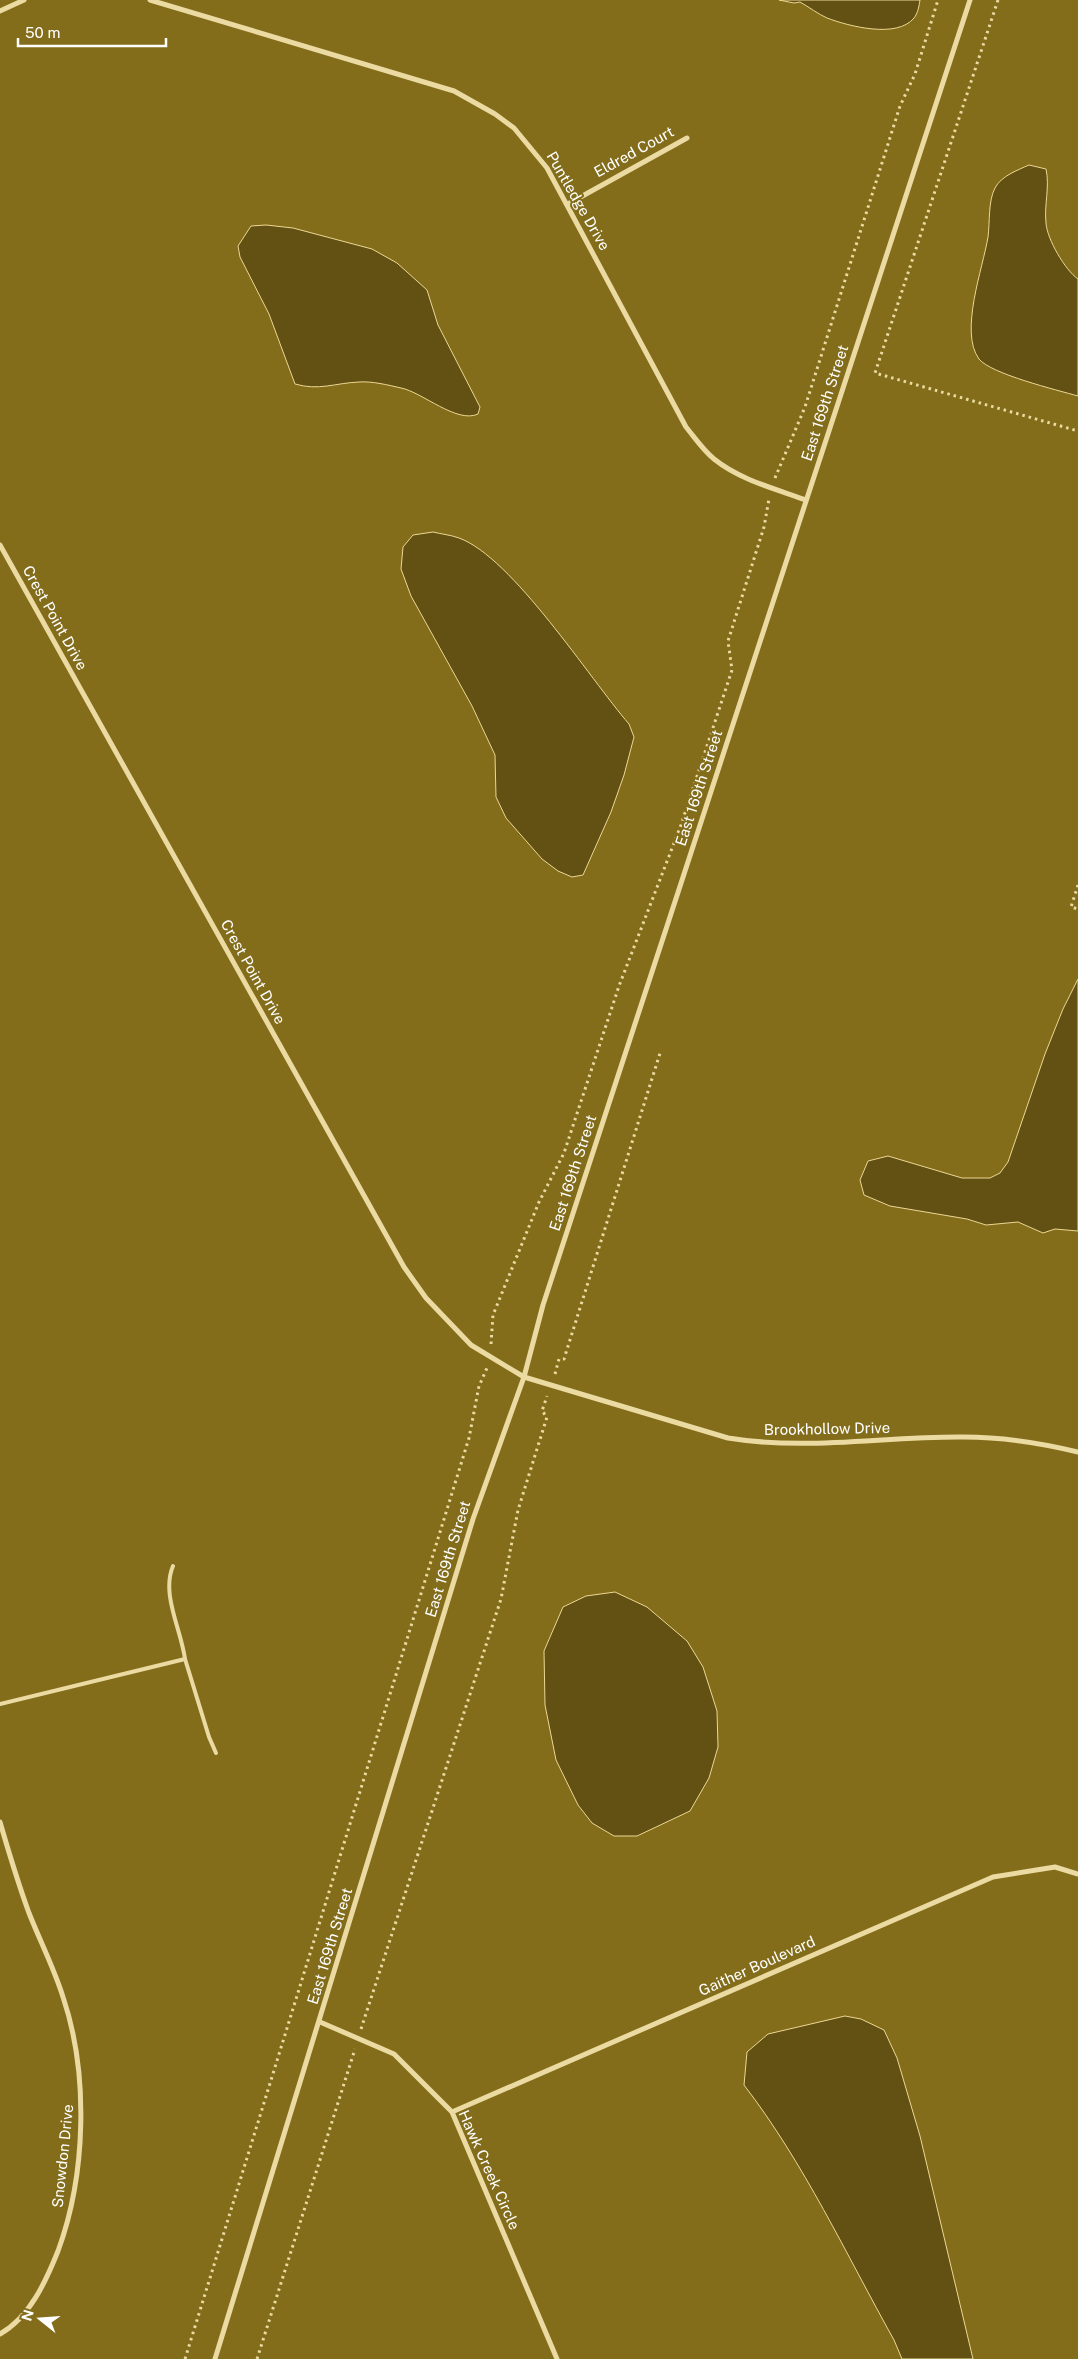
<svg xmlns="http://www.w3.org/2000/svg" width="1078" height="2359" font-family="'Public Sans',sans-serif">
	<rect width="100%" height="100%" fill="#836d1b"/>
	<g fill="#625112" stroke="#edd794">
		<path d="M 779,0 L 920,0 C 919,6 918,13 914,18 C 897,39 848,26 827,18 C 818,14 809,7 800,2 L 794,3 Z"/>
		<path d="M 1029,165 L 1046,169 C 1050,187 1044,204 1046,223 C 1047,239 1065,270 1078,279 L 1078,396 C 1057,390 991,374 979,359 C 959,332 983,268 988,237 C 990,222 988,201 995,188 C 1001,176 1018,170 1029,165 Z"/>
		<path d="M 266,225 L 293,228 L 372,249 L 397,263 L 427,290 L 438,325 L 480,407 L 478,414 C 457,424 422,392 401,388 C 388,385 372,381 359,382 C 335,383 319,391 295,384 L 269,314 L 240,257 L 238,246 L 251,226 Z"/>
		<path d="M 433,532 C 441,534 451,535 459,538 C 512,557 590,679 629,724 L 634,737 L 624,775 L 611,812 L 583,875 L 572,877 L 558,871 L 542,859 L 506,818 L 496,797 L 495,755 L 472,706 L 411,596 L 401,569 L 403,547 L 413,535 Z"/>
		<path d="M 1078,979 L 1078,1231 L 1055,1229 L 1043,1233 L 1018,1222 L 986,1225 L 967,1219 L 890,1206 L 864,1195 L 860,1180 L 868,1161 L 888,1156 L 962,1178 L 990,1178 L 1000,1173 L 1008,1162 L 1045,1054 L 1063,1009 Z"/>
		<path d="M 615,1592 L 647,1607 L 687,1641 L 703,1667 L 717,1711 L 718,1747 L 709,1778 L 690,1811 L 637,1836 L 614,1836 L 592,1823 L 578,1805 L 556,1760 L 545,1705 L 544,1651 L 563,1607 L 586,1596 Z"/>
		<path d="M 845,2016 L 861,2019 L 884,2030 L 897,2058 L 920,2136 L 973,2359 L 902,2359 L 894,2340 C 846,2254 804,2163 744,2085 L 747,2052 L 768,2034 Z"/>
	</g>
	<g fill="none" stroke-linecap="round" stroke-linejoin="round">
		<g stroke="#ebdaa1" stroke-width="3" stroke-dasharray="2.5 4" stroke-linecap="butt">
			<path d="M 998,0 L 875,373 L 1078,431"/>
			<path d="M 775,478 L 805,407 L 900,106 L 915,74 L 938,0"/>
			<path d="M 1078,885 L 1071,907 L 1078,909"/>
			<path d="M 491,1344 L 493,1315 L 539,1202 L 564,1153 L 619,986 L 681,825 L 732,670 L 728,641 L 764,527 L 769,499"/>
			<path d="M 555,1374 L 559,1359 L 564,1359 L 661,1050"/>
			<path d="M 361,2029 L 501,1599 L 518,1510 L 547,1417 L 542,1411 L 547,1396"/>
			<path d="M 185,2359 L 469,1438 L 479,1386 L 487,1368"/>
			<path d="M 257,2359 L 355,2049"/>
		</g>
		<g stroke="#ebdaa1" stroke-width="4">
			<path d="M 185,1659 L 209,1737 L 216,1753"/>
			<path d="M 0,1704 L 185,1659 C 181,1629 161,1594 173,1566"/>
		</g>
		<g stroke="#ebdaa1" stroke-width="5">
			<path d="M 150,0 L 454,91 L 495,114 L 514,128 L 547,168 L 686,427 C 695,438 703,450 714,459 C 740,480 776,489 806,500"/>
			<path d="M 0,11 L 24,0"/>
			<path d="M 568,204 L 687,138"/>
			<path d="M 0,545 L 404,1267 L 426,1298 L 471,1345 L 524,1377 L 728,1438 C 807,1451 885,1436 964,1437 C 1002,1437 1041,1443 1078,1452"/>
			<path d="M 0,1822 C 9,1853 18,1883 29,1913 C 40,1941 54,1968 63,1997 C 89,2074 86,2175 58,2251 C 46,2281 30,2317 0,2334"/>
			<path d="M 320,2022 L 394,2054 L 452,2112 L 557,2359"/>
			<path d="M 452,2112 L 993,1877 L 1055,1867 L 1078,1874"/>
			<path d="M 215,2359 L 473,1519 L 524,1377 L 543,1305 L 970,0"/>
		</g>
	</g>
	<g text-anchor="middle" stroke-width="4" stroke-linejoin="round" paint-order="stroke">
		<g font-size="15" fill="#fff" stroke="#836d1b">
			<text transform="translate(634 152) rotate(-29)" y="5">Eldred Court</text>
			<text transform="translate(578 201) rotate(60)" y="5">Puntledge Drive</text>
			<text transform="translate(825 403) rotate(-72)" y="5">East 169th Street</text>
			<text transform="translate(55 618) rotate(61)" y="5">Crest Point Drive</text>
			<text transform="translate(699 788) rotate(-72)" y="5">East 169th Street</text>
			<text transform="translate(253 972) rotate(61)" y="5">Crest Point Drive</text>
			<text transform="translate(573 1173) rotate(-72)" y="5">East 169th Street</text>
			<text transform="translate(827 1429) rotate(-1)" y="5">Brookhollow Drive</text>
			<text transform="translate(448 1559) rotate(-73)" y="5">East 169th Street</text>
			<text transform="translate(330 1946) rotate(-73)" y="5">East 169th Street</text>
			<text transform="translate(757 1966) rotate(-24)" y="5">Gaither Boulevard</text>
			<text transform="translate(63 2156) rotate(-84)" y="5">Snowdon Drive</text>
			<text transform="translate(489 2170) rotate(66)" y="5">Hawk Creek Circle</text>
		</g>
	</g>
	<g transform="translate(40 2319) rotate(287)" stroke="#836d1b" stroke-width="4" paint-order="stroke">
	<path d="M0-4L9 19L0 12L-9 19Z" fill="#ffffff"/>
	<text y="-8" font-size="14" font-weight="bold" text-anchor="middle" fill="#ffffff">N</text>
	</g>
	<path d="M18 38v8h148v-8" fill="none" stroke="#ffffff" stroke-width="2.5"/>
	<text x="25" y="38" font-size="15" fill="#ffffff" stroke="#836d1b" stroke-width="4" paint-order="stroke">50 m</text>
</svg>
